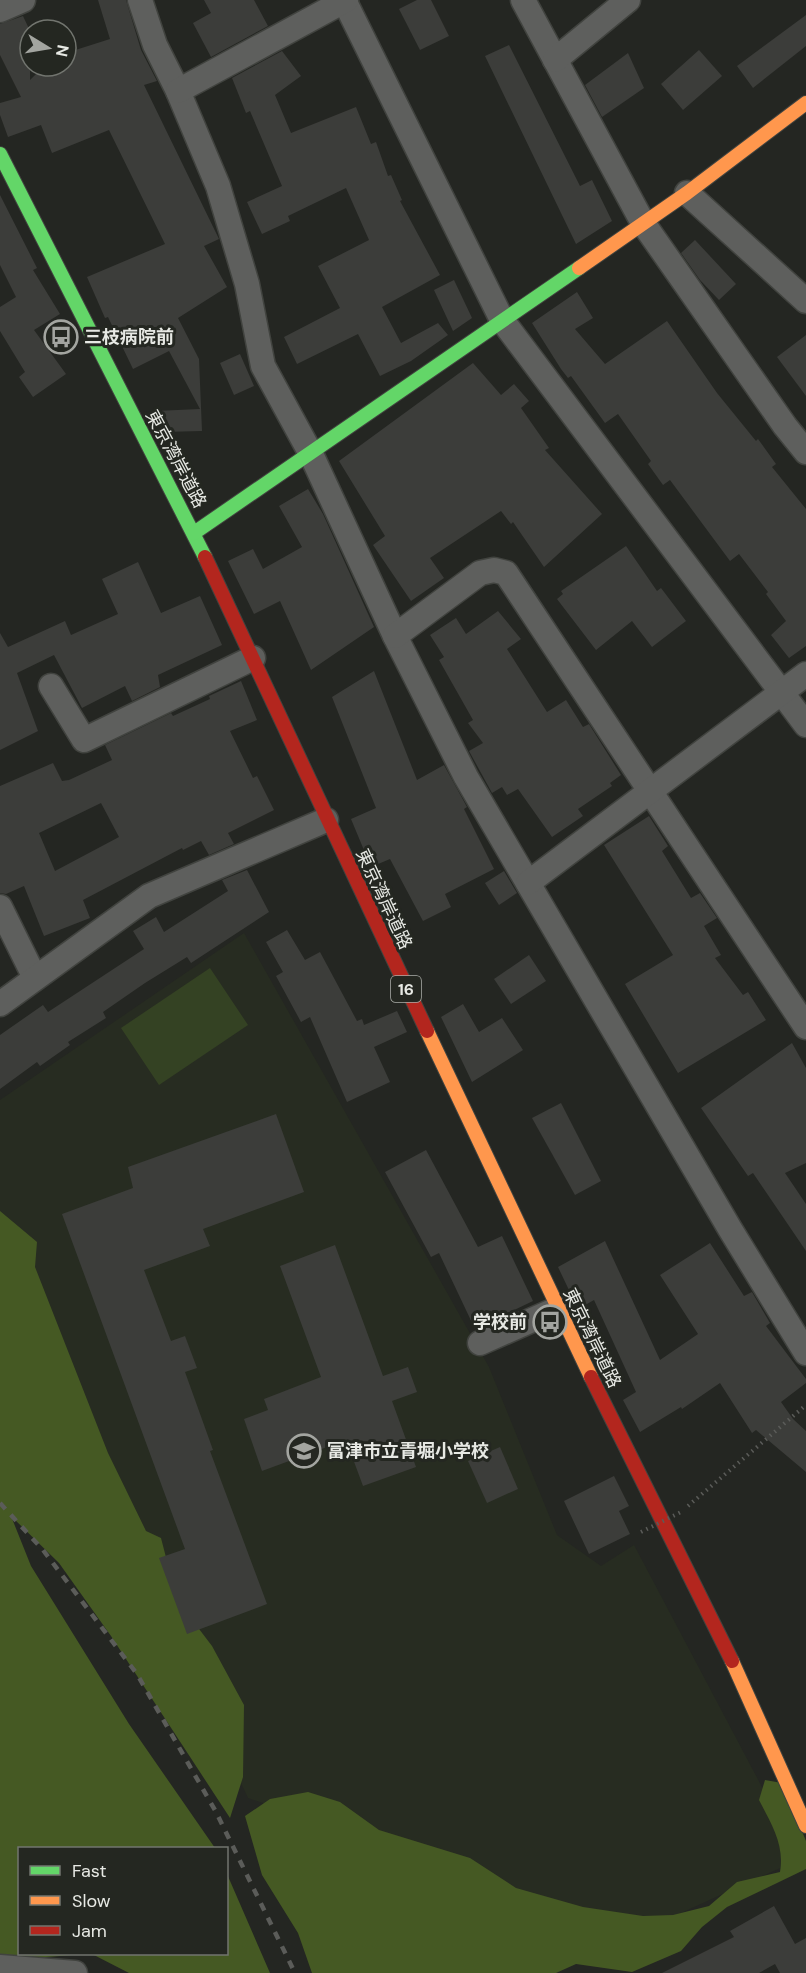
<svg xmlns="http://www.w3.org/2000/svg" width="806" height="1973" font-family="'DM Sans','Noto Sans JP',sans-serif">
	<rect width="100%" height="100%" fill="#242622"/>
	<path fill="#272c21" d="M 244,933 L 489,1367 L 557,1535 L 601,1566 L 634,1545 L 800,1859 L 639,1932 L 248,1798 L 0,1271 L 0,1100 Z"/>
	<path fill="#344223" d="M 210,968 L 248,1025 L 159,1085 L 121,1028 Z"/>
	<g fill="#455923">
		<path d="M 0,1211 L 37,1242 L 35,1267 L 108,1453 L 146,1531 L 161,1538 L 177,1600 L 212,1646 L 244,1705 L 243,1777 L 230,1818 L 111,1636 L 59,1563 L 11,1516 L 31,1566 L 129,1724 L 215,1848 L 20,1848 L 20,1954 L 86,1954 L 7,1960 L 0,1959 Z"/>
		<path d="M 765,1780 L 782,1783 L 806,1841 L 806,1869 L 727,1907 L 702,1927 L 681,1951 L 632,1972 L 576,1964 L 556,1973 L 312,1973 L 298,1933 L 262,1875 L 245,1816 L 270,1799 L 308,1792 L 340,1802 L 379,1830 L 470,1858 L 516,1888 L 583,1907 L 643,1916 L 673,1915 L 709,1906 L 737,1882 L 780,1872 C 785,1845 771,1823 759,1800 Z"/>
		<path d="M 227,1874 L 270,1973 L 129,1973 L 92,1954 L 226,1954 Z"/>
	</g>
	<g fill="#3c3d3a" fill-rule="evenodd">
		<path d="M 98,0 L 126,0 L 141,50 L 157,81 L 144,85 L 219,239 L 204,246 L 227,287 L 178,318 L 199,359 L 202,431 L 163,432 L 155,411 L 200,409 L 169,351 L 133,369 L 108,317 L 105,318 L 87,277 L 165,244 L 109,130 L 52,153 L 41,125 L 8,137 L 0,115 L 0,103 L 21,97 L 0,55 L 0,24 L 23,16 L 30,31 L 30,80 L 44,66 L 66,66 L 66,53 L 110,39 Z"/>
		<path d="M 204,0 L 254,0 L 268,26 L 211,57 L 193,23 L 211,13 Z"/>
		<path d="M 417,0 L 431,0 L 449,36 L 420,50 L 399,9 Z"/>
		<path d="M 806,15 L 806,46 L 753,88 L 737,66 Z"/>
		<path d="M 509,45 L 580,186 L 592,180 L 612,221 L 576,244 L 485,56 Z"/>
		<path d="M 699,50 L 722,76 L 683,110 L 661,84 Z"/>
		<path d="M 282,51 L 301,76 L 275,95 L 291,133 L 356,107 L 371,144 L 376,142 L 388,176 L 391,175 L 402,200 L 400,201 L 440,275 L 382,307 L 401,343 L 438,323 L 448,335 L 411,361 L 380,376 L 358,334 L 297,364 L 284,337 L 340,308 L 318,266 L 369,240 L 346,188 L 288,216 L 290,221 L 262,234 L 247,202 L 282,186 L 250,111 L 246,113 L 232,78 Z"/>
		<path d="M 628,53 L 644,88 L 602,117 L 585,85 Z"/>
		<path d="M 0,195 L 37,268 L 33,270 L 60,314 L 34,330 L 66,374 L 33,397 L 19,377 L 25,372 L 0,331 L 0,307 L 16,297 L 0,265 Z"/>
		<path d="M 695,240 L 736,284 L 719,300 L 700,280 L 681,253 Z"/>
		<path d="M 454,280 L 472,318 L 453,331 L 434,290 Z"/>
		<path d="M 577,292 L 593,318 L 575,329 L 605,364 L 667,321 L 717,393 L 756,441 L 758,439 L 776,464 L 772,467 L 806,509 L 806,646 L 789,658 L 771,635 L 786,621 L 766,594 L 768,592 L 739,554 L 730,561 L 670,480 L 663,485 L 648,464 L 651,461 L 618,414 L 605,423 L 571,376 L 568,378 L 561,369 L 532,323 Z"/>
		<path d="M 806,335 L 806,396 L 777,357 Z"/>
		<path d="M 240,354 L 254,386 L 234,395 L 220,363 Z"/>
		<path d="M 473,363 L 501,395 L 514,384 L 529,401 L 521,408 L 549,448 L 545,450 L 602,514 L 544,567 L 513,522 L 511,524 L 501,511 L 430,558 L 444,578 L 411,601 L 373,545 L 385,536 L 339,461 Z"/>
		<path d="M 308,489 L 323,514 L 374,627 L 311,670 L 280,601 L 254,614 L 228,561 L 253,549 L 263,569 L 302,547 L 279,506 Z"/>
		<path d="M 626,546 L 657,591 L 661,588 L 686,621 L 652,647 L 632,621 L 596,650 L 557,599 L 563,594 L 561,591 Z"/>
		<path d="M 138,562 L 161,613 L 200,596 L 222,645 L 158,675 L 160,687 L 132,701 L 125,686 L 82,708 L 54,655 L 17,673 L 38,731 L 0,750 L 0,633 L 8,647 L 65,621 L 71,635 L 118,614 L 102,579 Z"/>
		<path d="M 498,611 L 521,639 L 507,649 L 547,712 L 566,700 L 583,727 L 589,724 L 621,775 L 610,783 L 612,786 L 578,809 L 583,816 L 552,837 L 518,789 L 507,795 L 502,787 L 492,793 L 469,751 L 483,743 L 468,723 L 473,720 L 439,660 L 444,657 L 430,635 L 456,618 L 466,634 Z"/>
		<path d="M 374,671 L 417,780 L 444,765 L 467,807 L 464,809 L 494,869 L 445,894 L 451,907 L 423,921 L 390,859 L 371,867 L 351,819 L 376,808 L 332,697 Z"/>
		<path d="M 241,681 L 257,720 L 230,731 L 253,778 L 257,776 L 274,810 L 228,833 L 234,844 L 209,855 L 201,841 L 183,850 L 182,848 L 83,900 L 90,918 L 44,936 L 24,886 L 6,894 L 0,893 L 0,786 L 53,763 L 62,781 L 69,780 L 112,760 L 105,745 L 171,713 L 173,716 L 210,699 L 209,696 ZM 101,803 L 119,837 L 55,871 L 39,833 Z"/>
		<path d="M 649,816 L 668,846 L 662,851 L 691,898 L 700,893 L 717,918 L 704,926 L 721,955 L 715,958 L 743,995 L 748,992 L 766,1020 L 678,1073 L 625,984 L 673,955 L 604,845 Z"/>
		<path d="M 247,870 L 269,912 L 191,963 L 187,957 L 145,983 L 103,1012 L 106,1018 L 68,1042 L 70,1045 L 40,1066 L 37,1062 L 0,1089 L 0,1035 L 43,1005 L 48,1012 L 144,949 L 133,931 L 156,917 L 164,932 L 228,891 L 222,880 Z"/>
		<path d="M 504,871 L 517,893 L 499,905 L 485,883 Z"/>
		<path d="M 287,930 L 305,960 L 320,952 L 357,1021 L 362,1019 L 364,1025 L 397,1011 L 407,1032 L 374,1047 L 390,1082 L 347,1102 L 310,1017 L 301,1022 L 276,976 L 283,972 L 266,942 Z"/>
		<path d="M 529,955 L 546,981 L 511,1004 L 494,979 Z"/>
		<path d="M 463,1004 L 479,1032 L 502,1018 L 523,1050 L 472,1082 L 441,1017 Z"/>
		<path d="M 792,1043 L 806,1068 L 806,1163 L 785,1173 L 806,1204 L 806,1251 L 753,1173 L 748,1176 L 701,1108 Z"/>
		<path d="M 561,1103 L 601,1181 L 575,1195 L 532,1118 Z"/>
		<path d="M 276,1114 L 304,1192 L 203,1229 L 210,1246 L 144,1270 L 171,1341 L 185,1336 L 197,1368 L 185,1372 L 213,1450 L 210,1451 L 267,1604 L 187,1634 L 159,1558 L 185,1549 L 62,1214 L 133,1188 L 128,1167 Z"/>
		<path d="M 426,1150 L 478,1247 L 502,1236 L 533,1301 L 475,1329 L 439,1253 L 431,1257 L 385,1172 Z"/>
		<path d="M 605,1241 L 660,1360 L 698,1334 L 660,1275 L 710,1243 L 744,1296 L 752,1292 L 770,1323 L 766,1326 L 806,1379 L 806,1383 L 781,1402 L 793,1419 L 806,1431 L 806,1472 L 756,1430 L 752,1433 L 720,1383 L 682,1409 L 681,1407 L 640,1432 L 623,1400 L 636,1392 L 594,1300 L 578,1309 L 558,1267 Z"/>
		<path d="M 335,1245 L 383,1376 L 408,1367 L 417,1392 L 392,1401 L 416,1467 L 363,1486 L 346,1440 L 262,1471 L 244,1419 L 268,1410 L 264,1399 L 321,1377 L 280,1266 Z"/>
		<path d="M 500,1447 L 518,1489 L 487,1503 L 468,1461 Z"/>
		<path d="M 614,1476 L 629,1506 L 619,1511 L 630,1534 L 589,1554 L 564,1501 Z"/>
		<path d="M 774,1906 L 795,1944 L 806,1938 L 806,1973 L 780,1973 L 775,1964 L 759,1973 L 662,1973 L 734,1937 L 730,1931 Z"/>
	</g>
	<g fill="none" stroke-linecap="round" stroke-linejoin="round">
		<g stroke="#41433f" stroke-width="27">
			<g id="street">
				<path d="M 140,0 L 155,45 L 178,91 L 218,186 L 247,284 L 263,366 L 311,454 L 395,636 L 466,777 L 730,1229 L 806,1353"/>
				<path d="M 344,0 L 502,320 L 806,725"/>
				<path d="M 523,0 L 643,223 L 785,426 L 806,452"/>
				<path d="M 0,10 L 23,0"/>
				<path d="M 555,60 L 628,0"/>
				<path d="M 178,91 L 346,0"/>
				<path d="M 687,193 L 806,301"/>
				<path d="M 395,636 L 480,573 L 494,570 L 506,573 L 806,1027"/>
				<path d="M 51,686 L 84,740 L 253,658"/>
				<path d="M 528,883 L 806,674"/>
				<path d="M 0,907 L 35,978"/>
				<path d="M 0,1004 L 149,896 L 326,820"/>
				<path d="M 480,1343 L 557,1309"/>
				<path d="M 0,1967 L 75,1973"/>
			</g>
		</g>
		<g stroke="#41433f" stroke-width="16">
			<g id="fast">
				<path d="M 0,154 L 205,557"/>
				<path d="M 194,533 L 579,268"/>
			</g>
		</g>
		<g stroke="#41433f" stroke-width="16">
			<g id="slow">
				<path d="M 579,268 L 687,193 L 806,103"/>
				<path d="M 427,1031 L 591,1377"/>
				<path d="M 732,1661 L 806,1826"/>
			</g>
		</g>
		<g stroke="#41433f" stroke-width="16">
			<g id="jam">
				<path d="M 205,557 L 427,1031"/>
				<path d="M 591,1377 L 732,1661"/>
			</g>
		</g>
		<path stroke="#5b5c59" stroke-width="4" stroke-dasharray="1.5 4.5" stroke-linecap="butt" d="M 688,1506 L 806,1405"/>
		<use href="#street" stroke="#5e5f5d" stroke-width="24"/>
		<use href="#fast" stroke="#63d668" stroke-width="14"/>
		<use href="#slow" stroke="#ff974d" stroke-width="14"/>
		<use href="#jam" stroke="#b3261e" stroke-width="14"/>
		<path stroke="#5b5c59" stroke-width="4.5" stroke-dasharray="8 8" stroke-linecap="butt" d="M 0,1503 L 43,1550 L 137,1674 L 216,1812 L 295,1973"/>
		<path stroke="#5b5c59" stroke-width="4" stroke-dasharray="1.5 4.5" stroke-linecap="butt" d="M 641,1532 L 681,1512"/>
	</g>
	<defs>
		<g id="bus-ring" transform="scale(1.725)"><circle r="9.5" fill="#242721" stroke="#a3a5a0" stroke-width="1.5"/><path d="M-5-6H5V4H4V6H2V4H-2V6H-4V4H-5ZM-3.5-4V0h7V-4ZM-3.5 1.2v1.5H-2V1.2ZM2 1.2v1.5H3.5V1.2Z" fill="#a3a5a0"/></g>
		<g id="school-ring" transform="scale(1.725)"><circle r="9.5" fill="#242721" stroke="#a3a5a0" stroke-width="1.5"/><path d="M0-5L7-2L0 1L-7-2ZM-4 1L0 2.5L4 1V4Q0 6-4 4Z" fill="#a3a5a0"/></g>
	</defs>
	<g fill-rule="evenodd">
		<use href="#bus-ring" x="61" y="337"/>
		<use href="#bus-ring" x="550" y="1322"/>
		<use href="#school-ring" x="304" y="1451"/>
	</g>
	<g text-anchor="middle" stroke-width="6" stroke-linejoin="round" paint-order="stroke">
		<rect fill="#242721" stroke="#acafaa" stroke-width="1.5" x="391" y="976" width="30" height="26" rx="4.5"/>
		<g font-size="16" font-weight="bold" fill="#e7e9e4">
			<text x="406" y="995">16</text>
		</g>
		<g font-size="18" font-weight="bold" fill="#e7e9e4" stroke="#242721" text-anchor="start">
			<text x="84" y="343">三枝病院前</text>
			<text x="527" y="1328" text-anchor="end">学校前</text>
			<text x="327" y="1457">富津市立青堀小学校</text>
		</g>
		<g font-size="18" fill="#e7e9e4" stroke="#242721">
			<text transform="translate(176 459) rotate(62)" y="6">東京湾岸道路</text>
			<text transform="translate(384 899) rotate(65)" y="6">東京湾岸道路</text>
			<text transform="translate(592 1338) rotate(64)" y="6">東京湾岸道路</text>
		</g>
	</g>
	<rect x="18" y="1847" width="210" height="108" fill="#242721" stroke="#72756f" stroke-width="1.5"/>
	<rect x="30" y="1866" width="30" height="9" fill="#63d668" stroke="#72756f" stroke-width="1.5"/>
	<text x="72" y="1877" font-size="18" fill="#e7e9e4">Fast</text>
	<rect x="30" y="1896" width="30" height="9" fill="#ff974d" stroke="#72756f" stroke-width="1.5"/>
	<text x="72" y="1907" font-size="18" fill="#e7e9e4">Slow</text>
	<rect x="30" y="1926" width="30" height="9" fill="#b3261e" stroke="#72756f" stroke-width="1.5"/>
	<text x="72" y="1937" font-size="18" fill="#e7e9e4">Jam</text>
	<g transform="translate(48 48) rotate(101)"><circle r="28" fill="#242721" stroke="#72756f" stroke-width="1.5"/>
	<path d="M0-4.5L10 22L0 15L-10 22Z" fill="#a3a5a0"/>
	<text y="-9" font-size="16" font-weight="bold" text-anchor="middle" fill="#e7e9e4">N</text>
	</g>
</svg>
